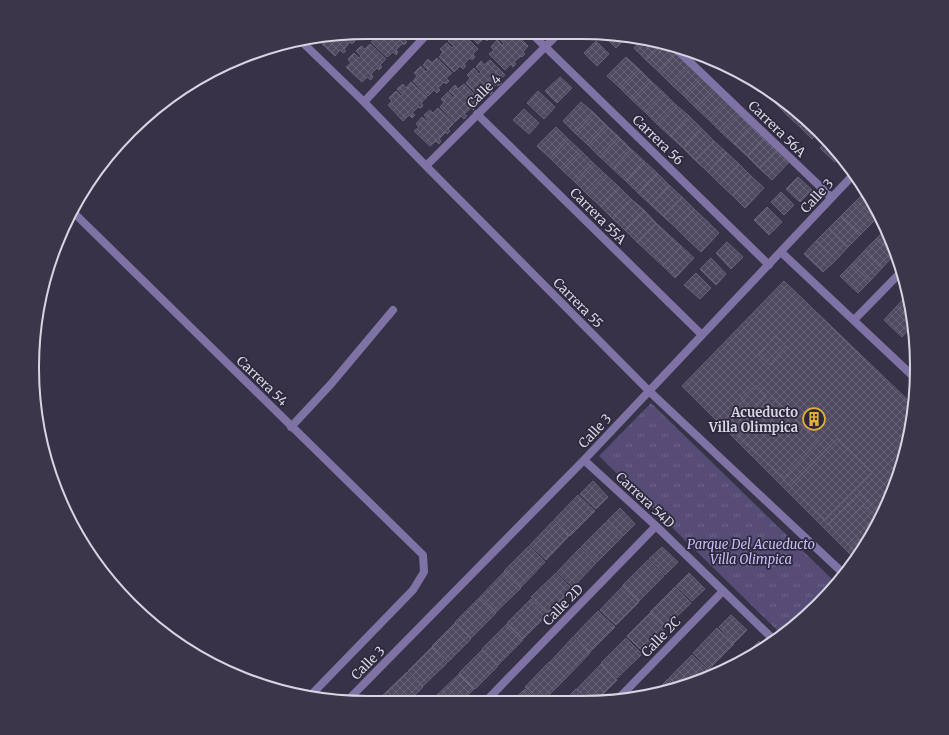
<svg xmlns="http://www.w3.org/2000/svg" width="949" height="735" font-family="Merriweather,serif">
<defs>
<pattern id="park-tufts" width="24" height="20" patternUnits="userSpaceOnUse"><rect width="24" height="20" fill="#574c75"/><path d="M3 7l-1-3M5 7V3M7 7l1-3M15 17l-1-3M17 17v-4M19 17l1-3" fill="none" stroke="#6e6588"/></pattern>
<pattern id="building-cross-hatch" width="8" height="8" patternUnits="userSpaceOnUse"><rect width="8" height="8" fill="#4f4a60"/><path d="M0 0l8 8M0 8l8-8" fill="none" stroke="#686376"/></pattern>
</defs>
<rect width="100%" height="100%" fill="#373247"/>
<path fill="url(#park-tufts)" d="M651 403 836 583 819 605 782 635 599 456Z"/>
<path fill="url(#building-cross-hatch)" stroke="#676278" d="M375 32H383L385 33 386 32H409L411 34 405 40 407 42 404 45 403 43 396 50 398 52 396 55 393 52 387 57 371 42 376 38 373 35Z
M466 32H491L487 36 489 38 487 41 484 38 478 44Z
M512 32H514L528 46 523 52 525 54 522 57 521 56 514 62 516 64 513 67 511 64 505 70 489 54 494 50 491 47 497 40 503 46 504 44 499 38 504 33 508 37Z
M358 33 353 39 355 41 352 44 350 42 344 49 346 51 343 53 340 50 335 56 319 41 323 38Z
M601 33 622 36 625 39 616 48Z
M463 34 478 49 473 54 475 57 472 60 470 58 464 64 466 66 463 69 460 66 454 72 439 57 443 52 440 49 447 43 452 48 454 46 448 41 454 35 458 39Z
M642 39 663 43 646 60 634 48Z
M596 41 609 54 597 66 584 53Z
M663 43H668L677 53 659 72 646 60Z
M370 44 386 59 380 65 382 67 379 70 377 68 371 74 373 77 371 80 367 77 362 82 346 67 351 63 348 59 354 53 359 58 361 56 356 51 361 46 365 49Z
M677 53 690 65 671 84 659 72Z
M626 57 639 69 620 88 607 76Z
M437 58 452 73 446 78 449 81 446 84 444 82 438 88 440 90 437 93 434 90 428 96 413 81 417 76 414 73 421 66 426 72 428 70 423 65 428 59 432 63Z
M490 60 505 75 499 80 502 83 498 86 497 84 491 90 493 92 490 95 487 92 481 98 466 83 470 78 467 75 474 68 479 74 481 72 476 67 481 61 484 65Z
M690 65 703 77 684 96 671 84Z
M639 69 651 81 632 100 620 88Z
M560 77 572 88 557 103 545 91Z
M703 77 715 89 696 108 684 96Z
M750 79 765 88 762 91Z
M651 81 664 93 645 112 632 100Z
M411 82 427 97 421 103 423 105 421 108 418 107 412 113 415 115 412 118 409 115 403 121 388 105 392 101 389 98 396 91 401 96 403 95 397 89 403 84 406 88Z
M464 84 479 99 473 104 476 107 473 110 471 108 464 114 467 116 464 119 461 116 455 122 440 107 444 102 441 99 448 92 453 98 455 96 449 91 455 85 458 89Z
M765 88 780 98 775 103 762 91Z
M715 89 728 101 709 120 696 108Z
M538 91 555 107 544 119 527 103Z
M664 93 676 105 657 124 645 112Z
M780 98 786 101 793 109 787 115 775 103Z
M728 101 740 113 721 132 709 120Z
M581 102 594 113 575 133 563 121Z
M676 105 689 116 670 136 657 124Z
M438 108 454 123 448 129 450 131 447 134 446 132 439 139 441 141 439 144 436 141 430 146 414 131 419 127 416 124 422 117 428 122 429 121 424 115 430 110 433 113Z
M524 109 539 123 529 134 513 120Z
M793 109 805 122 800 127 787 115Z
M594 113 606 125 588 145 575 133Z
M740 113 753 124 734 144 721 132Z
M689 116 701 128 683 148 670 136Z
M805 122 817 134 812 139 800 127Z
M753 124 765 137 747 156 734 144Z
M606 125 619 137 600 157 588 145Z
M556 127 568 139 550 158 537 146Z
M701 128 714 141 695 160 683 148Z
M619 137 631 149 613 169 600 157Z
M765 137 778 149 759 168 747 156Z
M568 139 581 151 562 170 550 158Z
M714 141 726 152 708 172 695 160Z
M825 143 838 158 835 162 820 148Z
M631 149 644 161 626 181 613 169Z
M778 149 791 160 772 180 759 168Z
M581 151 593 163 575 182 562 170Z
M726 152 739 164 720 184 708 172Z
M644 161 657 173 638 193 626 181Z
M593 163 606 175 587 194 575 182Z
M739 164 751 176 733 196 720 184Z
M657 173 669 185 651 205 638 193Z
M606 175 619 187 600 206 587 194Z
M751 176 764 188 745 208 733 196Z
M798 177 812 190 800 202 786 189Z
M669 185 682 197 663 216 651 205Z
M619 187 631 199 612 218 600 206Z
M866 191 879 216 873 222 854 203Z
M781 192 794 205 784 215 771 202Z
M682 197 694 209 676 228 663 216Z
M631 199 644 210 625 230 612 218Z
M854 203 873 222 861 234 841 216Z
M767 207 782 222 769 235 754 220Z
M694 209 707 221 688 240 676 228Z
M644 210 656 223 637 242 625 230Z
M841 216 861 234 848 247 829 228Z
M707 221 719 233 701 252 688 240Z
M656 223 669 235 650 254 637 242Z
M829 228 848 247 836 260 816 241Z
M886 229 892 239 896 254 894 255 876 239Z
M669 235 681 246 663 266 650 254Z
M876 239 894 255 882 268 864 251Z
M816 241 836 260 823 272 804 254Z
M727 242 743 257 731 269 716 253Z
M681 246 694 258 675 278 663 266Z
M864 251 882 268 870 281 852 264Z
M711 258 726 274 716 285 700 269Z
M852 264 870 281 858 293 840 276Z
M696 273 711 288 700 299 684 285Z
M784 281 913 405 911 433 891 496 860 554 856 560 682 386Z
M908 294 911 302 913 323 896 307Z
M896 307 913 323V325L902 337 884 320Z
M775 336 786 346 770 365 759 355Z
M914 337 915 349 909 343Z
M756 385 766 396 751 411 741 399Z
M771 397 819 440 784 478 737 436Z
M837 439 872 473 825 520 790 486Z
M593 481 608 497 596 509 580 494Z
M860 494 878 513 874 517 863 506 836 532 829 524Z
M578 495 595 511 570 536 554 520Z
M620 508 635 524 623 536 607 521Z
M553 521 569 536 546 560 530 545Z
M606 522 622 537 597 562 581 547Z
M858 539 865 546 858 556 850 547Z
M529 546 545 562 521 587 504 571Z
M662 547 678 562 665 575 649 559Z
M580 548 596 563 573 587 557 572Z
M648 560 664 576 639 601 623 585Z
M504 572 521 588 496 612 480 597Z
M556 573 572 589 548 613 531 597Z
M689 573 705 589 692 601 676 586Z
M623 586 639 602 616 625 600 610Z
M675 587 691 603 666 627 650 612Z
M480 597 496 613 471 638 455 622Z
M531 599 548 614 523 639 507 623Z
M598 611 615 627 590 652 574 636Z
M650 613 666 628 643 652 627 636Z
M731 615 747 630 734 643 719 627Z
M455 623 471 639 448 662 432 646Z
M507 624 523 640 498 665 482 649Z
M717 628 734 644 709 669 693 653Z
M573 637 590 653 566 678 550 662Z
M626 638 642 654 617 678 601 663Z
M759 641 765 648 748 656 746 654Z
M432 647 447 663 423 686 408 671Z
M482 650 498 666 475 689 459 673Z
M692 655 708 670 696 682 690 685 679 688 669 678Z
M549 662 566 678 544 700H538L525 687Z
M601 664 617 680 597 700H589L577 689Z
M407 672 423 687 410 700H386L382 696Z
M459 674 474 689 463 700H438L435 697Z
M668 679 677 688 654 693Z
M525 689 536 700H513Z
M576 689 588 700H565Z"/>
<g fill="none" stroke-linecap="round" stroke-linejoin="round">
<path stroke="#7f72a4" stroke-width="8" d="M291 427 331 384 393 310"/>
<path stroke="#7f72a4" stroke-width="8" d="M530 32 769 265
M301 41 364 102 426 166 649 391 844 574
M671 44 831 197
M364 102 429 32
M477 114 702 335
M426 166 559 33
M72 211 423 555 424 572 413 590 309 697
M781 252 916 379
M854 320 901 272
M584 460 656 526 775 641
M348 700 584 460 854 174
M487 700 656 526
M617 700 723 591"/>
</g>
<defs>
<g id="building-ring" transform="scale(1.15)"><circle r="9.5" fill="#2d283c" stroke="#e0b034" stroke-width="1.5"/><path d="M-4-6H4V6H1V3H-1V6H-4ZM-2.5-4.3h1.7v1.8h-1.7ZM.8-4.3h1.7v1.8H.8ZM-2.5-1h1.7V.8h-1.7ZM.8-1h1.7V.8H.8Z" fill="#e0b034"/></g>
</defs>
<g fill-rule="evenodd">
<use href="#building-ring" x="814" y="419"/>
</g>
<g text-anchor="middle" dominant-baseline="central" stroke-width="3.5" stroke-linejoin="round" paint-order="stroke">
<g font-size="13" fill="#d8d5e2" stroke="#2d283c">
<text transform="translate(484 91) rotate(-45)">Calle 4</text>
<text transform="translate(777 129) rotate(44)">Carrera 56A</text>
<text transform="translate(658 140) rotate(44)">Carrera 56</text>
<text transform="translate(817 196) rotate(-47)">Calle 3</text>
<text transform="translate(598 216) rotate(45)">Carrera 55A</text>
<text transform="translate(578 303) rotate(45)">Carrera 55</text>
<text transform="translate(262 381) rotate(44)">Carrera 54</text>
<text transform="translate(595 431) rotate(-47)">Calle 3</text>
<text transform="translate(645 500) rotate(43)">Carrera 54D</text>
<text transform="translate(563 605) rotate(-46)">Calle 2D</text>
<text transform="translate(661 637) rotate(-46)">Calle 2C</text>
<text transform="translate(368 663) rotate(-45)">Calle 3</text>
</g>
<g font-size="13" font-weight="bold" fill="#d8d5e2" stroke="#2d283c" text-anchor="end">
<text x="798" y="412">Acueducto<tspan x="798" dy="15">Villa Olimpica</tspan></text>
</g>
<g font-size="13" font-style="italic" fill="#cbbcf7" stroke="#2d283c">
<text x="751" y="544">Parque Del Acueducto<tspan x="751" dy="15">Villa Olimpica</tspan></text>
</g>
</g>
<path d="M0 0H949V735H0ZM367 39H582A328 328 0 0 1 910 367V368A328 328 0 0 1 582 696H367A328 328 0 0 1 39 368V367A328 328 0 0 1 367 39Z" fill="#3b3649" fill-rule="evenodd"/>
<path fill="none" stroke="#d8d5e2" stroke-width="2" d="M367 39H582A328 328 0 0 1 910 367V368A328 328 0 0 1 582 696H367A328 328 0 0 1 39 368V367A328 328 0 0 1 367 39Z"/>
</svg>
